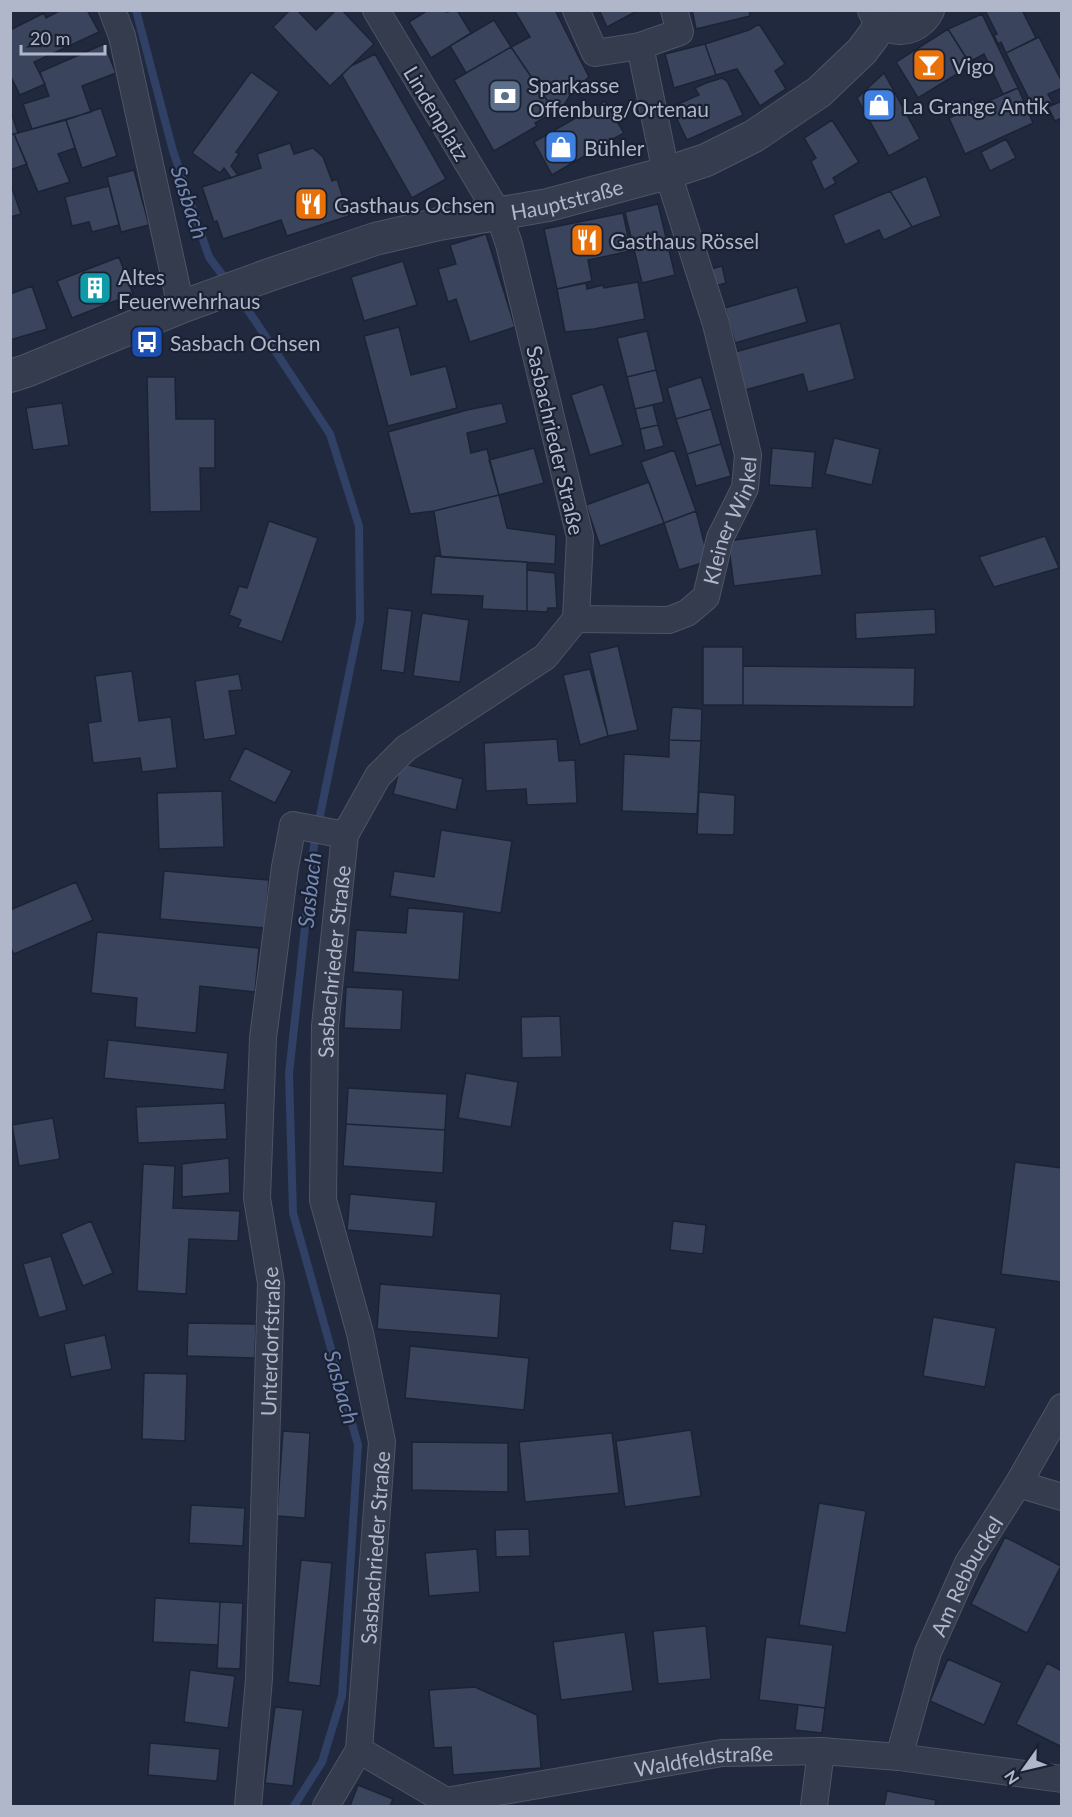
<svg xmlns="http://www.w3.org/2000/svg" width="1072" height="1817" font-family="Lato,sans-serif">
<rect width="100%" height="100%" fill="#20293e"/>
<g fill="none" stroke-linecap="round" stroke-linejoin="round">
<path stroke="#314065" stroke-width="8" d="M136 10 173 151 209 257 229 284
M236 294 256 322 330 434 359 526 360 620 314 845 289 1074 293 1213 358 1445 342 1696 322 1762 294 1806"/>
</g>
<path fill="#3a445c" stroke="#1c2335" stroke-width="1.5" d="M61 10H87L99 32 34 62 45 84 20 95 10 75V30L44 13 46 18Z
M290 10H297L316 30 336 10H342L374 44 330 86 273 27Z
M428 10H446V12L457 10 471 33 431 58 409 22Z
M514 10H555L589 77 572 92 563 107 555 112 511 47 530 37Z
M599 10H639L607 27Z
M692 10H749L750 16 696 29Z
M989 10H1022L1036 38 1006 53 1001 42 998 44 994 35 997 34 986 12Z
M982 14 1018 88 1003 94 984 54 969 62 948 29Z
M494 20 511 47 466 73 450 46Z
M759 24 785 64 775 71 786 89 760 106 737 69 716 75 705 44 749 30Z
M948 29 975 72 969 75 965 69 918 98 896 62Z
M1039 37 1062 82V88L1048 94 1053 103 1035 111 1006 53Z
M104 44 116 73 82 86 91 112 32 129 23 104 49 96 40 72Z
M705 44 716 75 674 88 665 54Z
M511 47 555 112 535 123 537 126 494 151 454 80Z
M375 54 446 179 412 198 342 75 351 66Z
M251 72 279 92 236 152 239 154 231 166 238 175 231 178 224 168 220 173 192 153Z
M884 73 920 139 889 156 857 98Z
M722 78 727 81 743 115 687 140 671 107 699 95 695 88 706 83Z
M1018 88 1033 123 965 154 949 118 960 113 957 106 973 99 977 106Z
M605 101 624 133 613 139 615 143 605 149 603 145 552 175 534 142Z
M1062 101V118L1055 121 1048 107Z
M101 108 117 156 82 168 66 120Z
M11 112 18 133 10 135V112Z
M66 120 75 148 58 154 70 182 38 192 14 134Z
M832 120 859 162 833 178 836 183 824 190 811 161 816 158 804 138Z
M14 134 27 164 10 170V135Z
M1006 139 1016 158 990 171 981 152Z
M290 143 294 154 313 148 323 157 332 181 337 179 349 216 287 236 281 220 223 239 217 221 214 222 202 187 261 168 257 154Z
M134 170 149 225 121 232 107 177Z
M926 176 941 216 912 227 890 191Z
M10 182 21 214 10 217Z
M109 186 119 225 92 232 89 222 72 226 65 197Z
M890 191 912 227 884 240 879 230 845 245 833 215Z
M658 204 675 275 642 283 625 212Z
M623 213 631 251 588 260 592 281 557 289 544 229Z
M486 234 515 327 470 342 456 299 448 302 438 269 456 264 450 245Z
M119 257 133 294 72 318 57 281Z
M403 261 417 305 364 321 351 277Z
M722 266 726 283 715 286 711 269Z
M638 282 645 319 594 329 565 332 557 289 586 283 587 289 603 285 604 288Z
M32 286 47 329 10 340V294Z
M797 287 807 322 735 343 725 308Z
M840 323 855 379 808 392 803 374 745 390 735 352Z
M399 327 411 375 446 366 457 408 388 426 364 336Z
M647 331 656 370 627 377 617 338Z
M656 370 664 402 635 409 627 377Z
M147 377H175L176 419H215V468H200L201 511 150 512Z
M701 377 711 409 676 419 667 388Z
M603 384 623 445 590 455 571 395Z
M62 403 69 445 33 450 26 408Z
M502 403 507 423 467 433 471 453 487 449 499 495 434 511 410 514 388 432 467 410Z
M653 405 658 425 640 429 635 409Z
M711 409 721 444 687 454 676 419Z
M658 425 664 446 645 451 640 429Z
M834 438 880 449 872 485 825 474Z
M721 444 731 476 696 486 687 454Z
M534 448 544 483 499 495 489 460Z
M772 448 815 452 812 488 769 485Z
M674 450 696 511 664 523 641 462Z
M649 482 664 523 600 546 586 505Z
M499 495 507 528 556 535 555 564 441 557 434 511Z
M696 511 709 561 679 570 664 523Z
M269 521 318 538 282 642 238 627 241 620 229 615 239 586 247 588Z
M816 529 822 575 734 586 728 541Z
M1045 536 1059 568 994 587 979 557Z
M435 556 527 562V611L482 609 483 596 431 594Z
M527 570 555 573 557 608H548L547 612 527 611Z
M388 608 412 611 404 673 381 670Z
M935 609 936 634 856 639 855 613Z
M422 613 469 620 460 682 413 676Z
M618 646 638 730 608 736 589 653Z
M703 647H743V705H703Z
M743 666 915 668 914 707 743 705Z
M590 669 608 736 580 745 563 675Z
M132 671 139 721 171 717 177 768 142 772 140 758 93 763 88 723 101 721 95 676Z
M239 674 242 690 229 691 236 735 204 740 195 681Z
M672 707 702 709 701 741 669 740Z
M557 739 559 761 575 760 577 803 527 805 526 789 486 791 484 743Z
M669 740 701 741 697 814 622 811 624 754 669 757Z
M245 748 292 771 275 803 229 780Z
M401 763 463 779 456 810 393 794Z
M222 791 224 847 159 849 157 793Z
M699 792 735 795 734 835 697 834Z
M441 830 512 841 501 913 390 896 394 871 434 877Z
M164 871 269 880 265 928 160 919Z
M76 882 93 920 14 954 10 947V910Z
M408 908 464 912 459 980 353 972 356 930 406 933Z
M97 932 259 948 255 992 200 986 196 1033 135 1027 137 998 91 993Z
M346 987 403 990 401 1030 344 1028Z
M560 1016 562 1057 522 1058 521 1017Z
M108 1040 228 1053 224 1090 104 1078Z
M466 1073 518 1082 511 1127 458 1118Z
M348 1088 447 1094 445 1130 346 1124Z
M225 1103 227 1139 138 1143 136 1107Z
M53 1118 60 1159 19 1166 12 1125Z
M346 1124 445 1130 443 1173 343 1166Z
M229 1158 230 1193 182 1197V1164Z
M1015 1162 1062 1168V1282L1001 1274Z
M143 1164 175 1166 173 1208 240 1211 238 1241 189 1239 186 1294 137 1291Z
M350 1194 436 1202 433 1237 347 1230Z
M91 1221 113 1273 83 1286 61 1234Z
M673 1221 706 1225 703 1254 670 1250Z
M51 1256 67 1310 39 1318 23 1264Z
M380 1284 501 1294 498 1338 377 1329Z
M933 1317 996 1328 985 1387 923 1376Z
M188 1323 256 1324 255 1358 187 1356Z
M105 1335 112 1369 71 1377 64 1344Z
M410 1346 529 1358 524 1410 405 1398Z
M144 1373 187 1374 185 1441 142 1439Z
M691 1430 701 1496 625 1507 616 1441Z
M283 1431 310 1433 305 1518 277 1516Z
M612 1433 619 1493 525 1502 519 1442Z
M412 1442 508 1443V1492L412 1490Z
M819 1503 866 1511 846 1633 799 1625Z
M191 1505 245 1508 243 1546 189 1543Z
M529 1529 530 1556 496 1557 495 1530Z
M1005 1537 1061 1566 1027 1633 971 1604Z
M477 1549 480 1592 429 1596 425 1553Z
M301 1560 332 1563 320 1686 288 1682Z
M155 1598 220 1602 218 1645 153 1642Z
M220 1602 243 1603 240 1669 217 1668Z
M706 1626 711 1679 658 1684 653 1631Z
M625 1632 633 1691 561 1700 553 1642Z
M766 1637 833 1645 825 1708 759 1700Z
M948 1659 1002 1683 984 1725 930 1701Z
M1047 1663 1062 1671V1747L1016 1724Z
M190 1670 235 1676 228 1728 184 1722Z
M475 1687 537 1715 541 1768 453 1775 451 1747 434 1748 429 1690Z
M798 1705 825 1708 822 1733 795 1730Z
M275 1707 303 1710 293 1786 265 1783Z
M150 1743 220 1749 217 1781 148 1775Z
M358 1785 393 1799 390 1806H350Z
M887 1791 936 1800 935 1806H884Z"/>
<g fill="none" stroke-linecap="round" stroke-linejoin="round">
<g stroke="#4d5466" stroke-width="28">
<g id="minor">
<path d="M112 10 122 36 181 307"/>
<path d="M576 10 595 53 640 46 680 32 674 10"/>
<path id="s1" d="M576 619 669 620 687 613 706 597 720 538 745 488 748 455 716 324 663 158 640 46"/>
<path d="M1018 1484 1062 1497"/>
<path id="s2" d="M359 1750 446 1801 722 1753 821 1751 899 1757 1062 1779"/>
<path id="s3" d="M899 1757 928 1652 968 1563 1018 1484 1062 1407"/>
<path id="s4" d="M248 1806 259 1679 271 1283 257 1198 263 1038 285 867 293 825 345 835"/>
<path id="s5" d="M326 1806 359 1750 382 1442 360 1333 323 1200 325 1026 345 835 378 776 406 748 545 657 576 619 580 537 509 244 499 215 376 10"/>
<path d="M814 1806 821 1751"/>
</g>
</g>
<g stroke="#4d5466" stroke-width="34">
<g id="tertiary">
<path d="M874 10C885 35 916 33 928 10"/>
<path id="s6" d="M10 376 26 371 181 307 269 275 375 239 439 224 548 205 667 173 706 160 754 136 819 92 862 51 874 35 881 22"/>
</g>
</g>
<use href="#minor" stroke="#343c4e" stroke-width="26"/>
<use href="#tertiary" stroke="#343c4e" stroke-width="32"/>
</g>
<defs>
<g id="bar-square" transform="scale(1.725)"><rect x="-9" y="-9" width="18" height="18" rx="4" fill="#e8710a" stroke="#1a2133"/><path d="M-6-5H6L.8 .8V4.5H3.5V6h-7V4.5H-.8V.8Z" fill="#fff"/></g>
<g id="bank-square" transform="scale(1.725)"><rect x="-9" y="-9" width="18" height="18" rx="4" fill="#5c6f8a" stroke="#1a2133"/><path d="M-6-4H6V4H-6ZM0-2.3a2.3 2.3 0 1 0 0 4.6a2.3 2.3 0 1 0 0-4.6Z" fill="#fff"/></g>
<g id="shop-square" transform="scale(1.725)"><rect x="-9" y="-9" width="18" height="18" rx="4" fill="#3f7fe0" stroke="#1a2133"/><path d="M-5-2.5h2.3a2.7 3.5 0 0 1 5.4 0H5L5.5 6h-11ZM-1.5-2.5h3a1.5 2.3 0 0 0-3 0Z" fill="#fff"/></g>
<g id="restaurant-square" transform="scale(1.725)"><rect x="-9" y="-9" width="18" height="18" rx="4" fill="#e8710a" stroke="#1a2133"/><path d="M-5-6h1v4h1v-4h1v4h1v-4h1v5L-1.5 .5V6h-2V.5L-5-1ZM5-6V6H3V1.5H1.5Q1.5-4 5-6Z" fill="#fff"/></g>
<g id="building-square" transform="scale(1.725)"><rect x="-9" y="-9" width="18" height="18" rx="4" fill="#0f9aa8" stroke="#1a2133"/><path d="M-4-6H4V6H1V3H-1V6H-4ZM-2.5-4.3h1.7v1.8h-1.7ZM.8-4.3h1.7v1.8H.8ZM-2.5-1h1.7V.8h-1.7ZM.8-1h1.7V.8H.8Z" fill="#fff"/></g>
<g id="bus-square" transform="scale(1.725)"><rect x="-9" y="-9" width="18" height="18" rx="4" fill="#1a4fb4" stroke="#1a2133"/><path d="M-5-6H5V4H4V6H2V4H-2V6H-4V4H-5ZM-3.5-4V0h7V-4ZM-3.5 1.2v1.5H-2V1.2ZM2 1.2v1.5H3.5V1.2Z" fill="#fff"/></g>
</defs>
<g fill-rule="evenodd">
<use href="#bar-square" x="929" y="65"/>
<use href="#bank-square" x="505" y="96"/>
<use href="#shop-square" x="879" y="105"/>
<use href="#shop-square" x="561" y="147"/>
<use href="#restaurant-square" x="311" y="204"/>
<use href="#restaurant-square" x="587" y="240"/>
<use href="#building-square" x="95" y="288"/>
<use href="#bus-square" x="147" y="342"/>
</g>
<g text-anchor="middle" dominant-baseline="central" stroke-width="4.5" stroke-linejoin="round" paint-order="stroke">
<g font-size="21" fill="#b0b7ca" stroke="#1a2133" text-anchor="start">
<text x="952" y="65">Vigo</text>
<text x="528" y="84">Sparkasse<tspan x="528" dy="24">Offenburg/Ortenau</tspan></text>
<text x="902" y="105">La Grange Antik</text>
<text x="584" y="147">Bühler</text>
<text x="334" y="204">Gasthaus Ochsen</text>
<text x="610" y="240">Gasthaus Rössel</text>
<text x="118" y="276">Altes<tspan x="118" dy="24">Feuerwehrhaus</tspan></text>
<text x="170" y="342">Sasbach Ochsen</text>
</g>
<g font-size="21" fill="#b0b7ca" stroke="#1a2133">
<text transform="translate(437 113) rotate(59)">Lindenplatz</text>
<text stroke="none"><textPath href="#s6" startOffset="586">Hauptstraße</textPath></text>
<text transform="translate(556 440) rotate(77)">Sasbachrieder Straße</text>
<text stroke="none"><textPath href="#s1" startOffset="218">Kleiner Winkel</textPath></text>
<text stroke="none"><textPath href="#s5" startOffset="862">Sasbachrieder Straße</textPath></text>
<text stroke="none"><textPath href="#s4" startOffset="465">Unterdorfstraße</textPath></text>
<text stroke="none"><textPath href="#s5" startOffset="268">Sasbachrieder Straße</textPath></text>
<text stroke="none"><textPath href="#s3" startOffset="194">Am Rebbuckel</textPath></text>
<text stroke="none"><textPath href="#s2" startOffset="362">Waldfeldstraße</textPath></text>
</g>
<g font-size="22" font-style="italic" fill="#7488b4" stroke="#1a2133">
<text transform="translate(190 202) rotate(72)">Sasbach</text>
<text transform="translate(309 890) rotate(-84)">Sasbach</text>
<text transform="translate(342 1387) rotate(74)">Sasbach</text>
</g>
</g>
<rect width="1072" height="1817" fill="none" stroke="#b0b7ca" stroke-width="24"/>
<g transform="translate(1024 1769) rotate(236)" stroke="#1a2133" stroke-width="4.5" paint-order="stroke">
<path d="M0-4.5L10 22L0 15L-10 22Z" fill="#b0b7ca"/>
<text y="-9" font-size="16" font-weight="bold" text-anchor="middle" fill="#b0b7ca">N</text>
</g>
<path d="M21 45v9h84v-9" fill="none" stroke="#b0b7ca" stroke-width="3"/>
<text x="30" y="45" font-size="18" fill="#b0b7ca" stroke="#1a2133" stroke-width="4.5" paint-order="stroke">20 m</text>
</svg>
